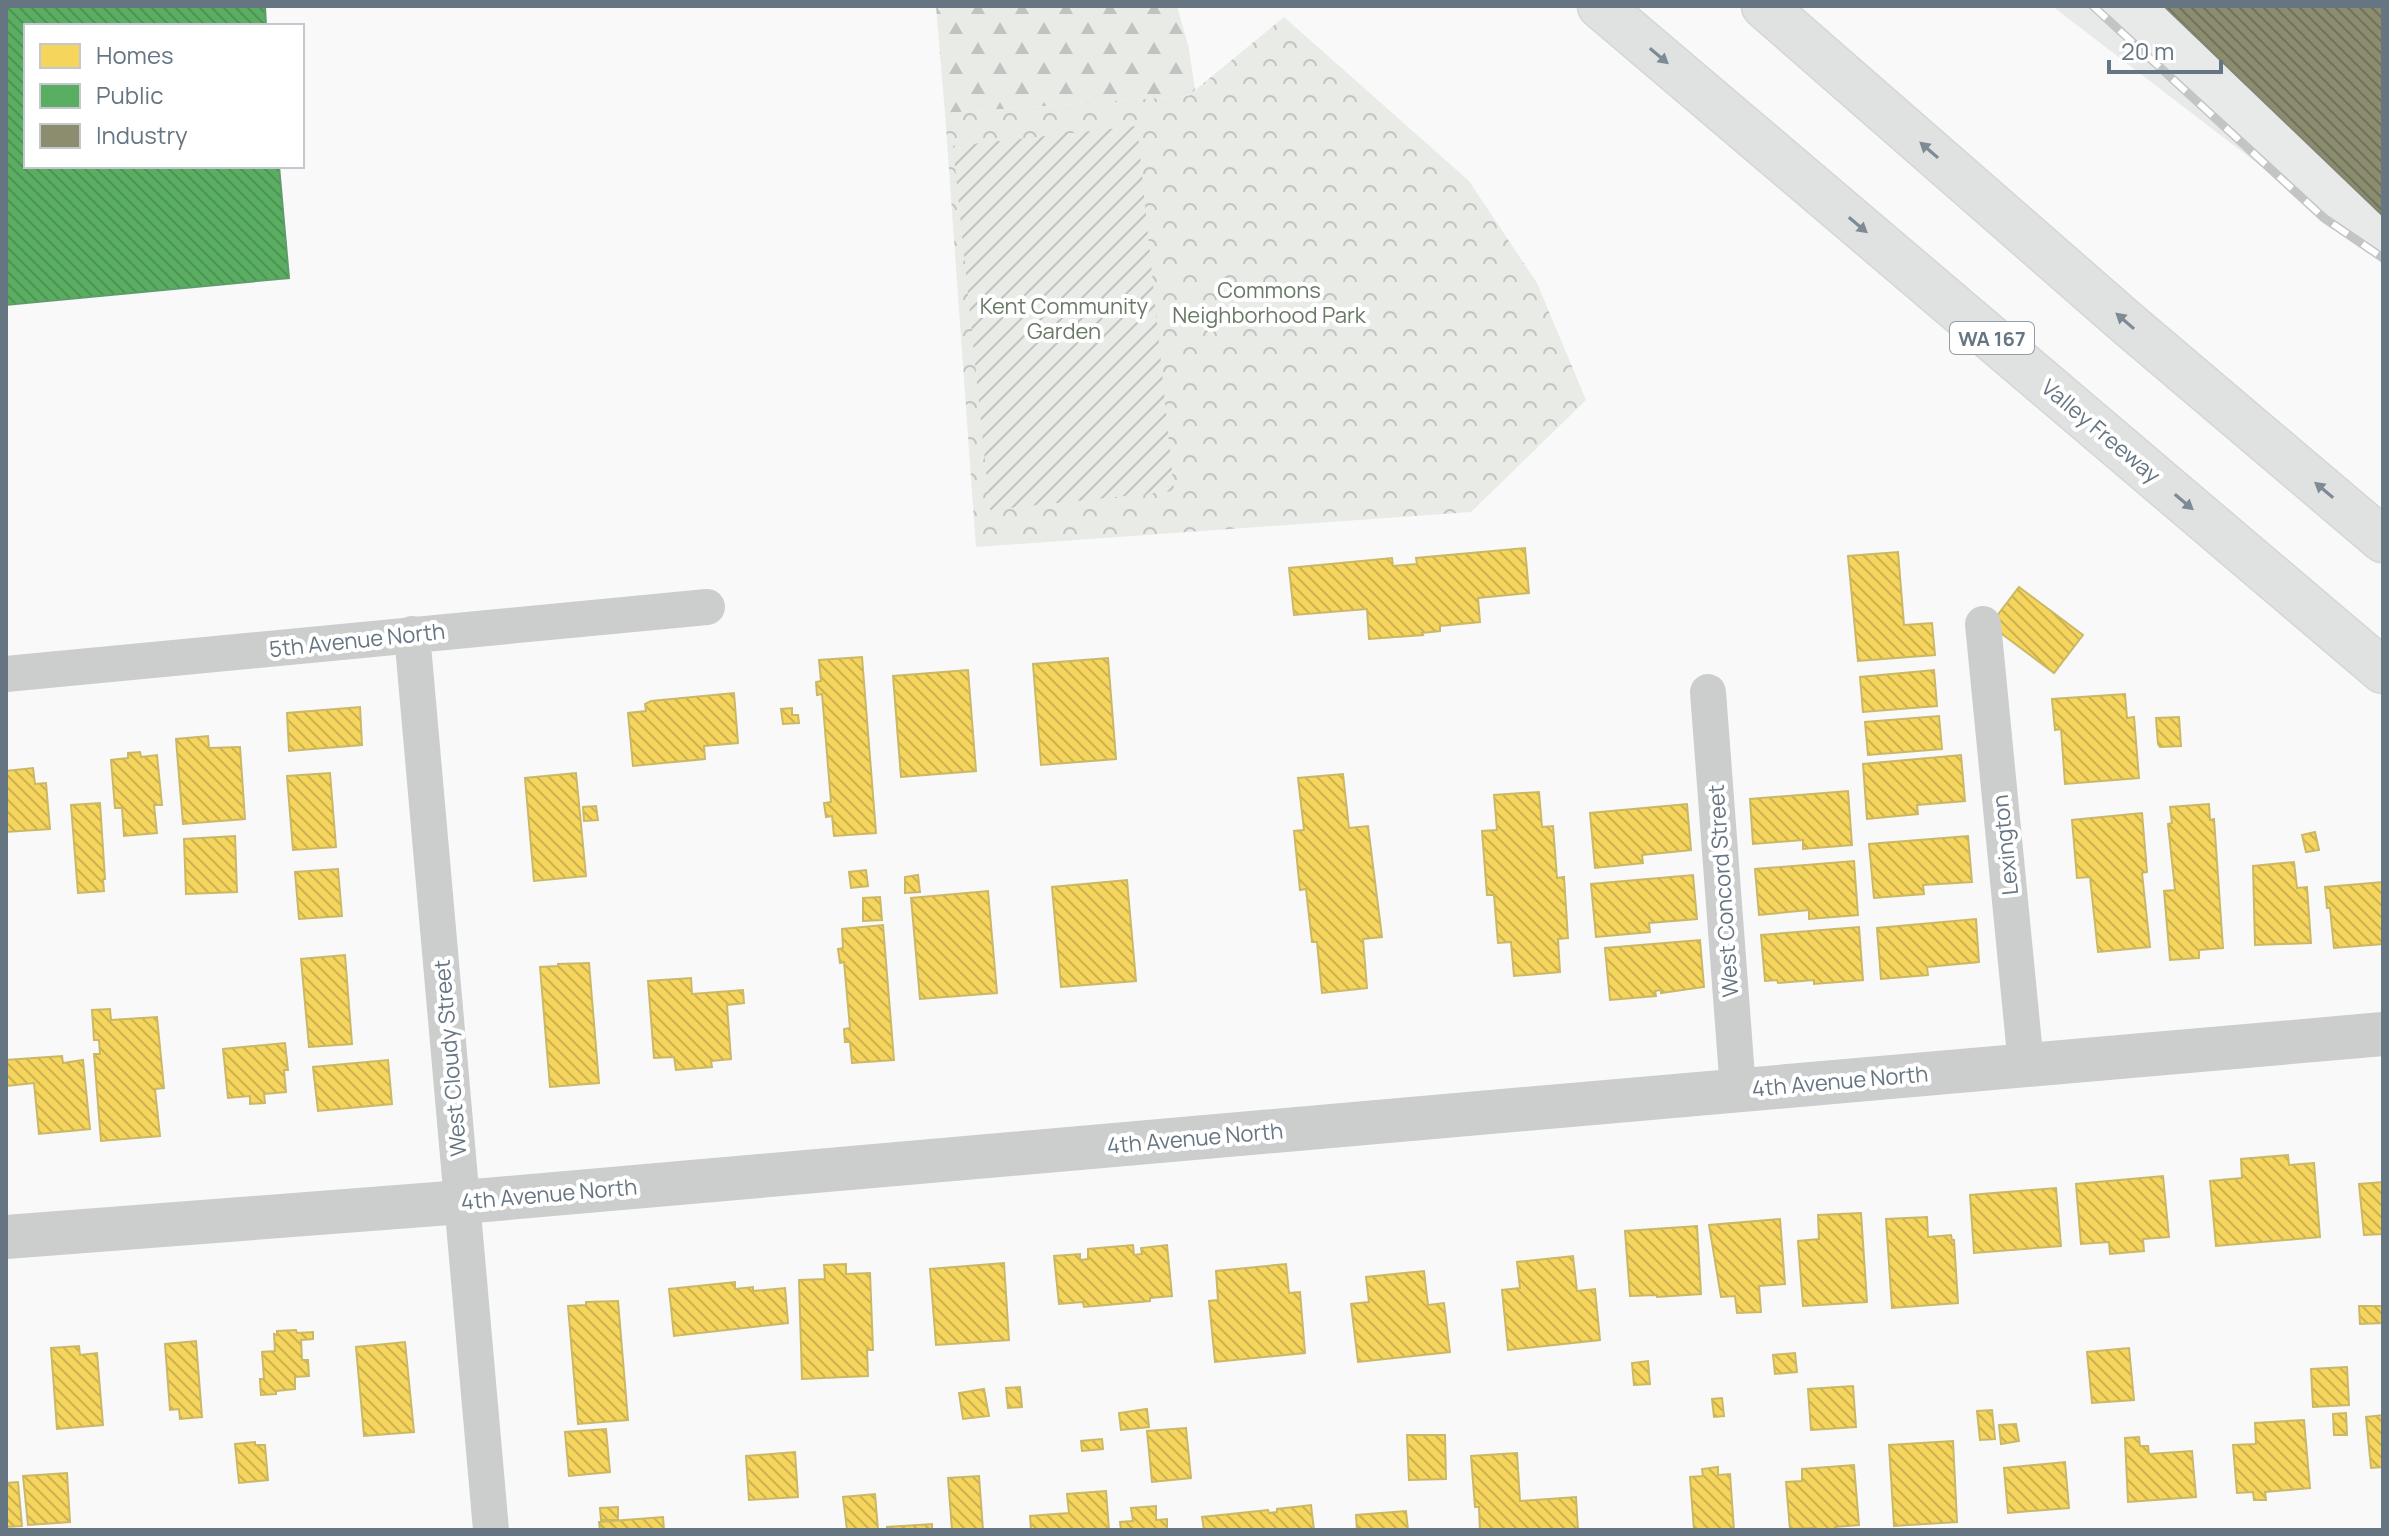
<svg xmlns="http://www.w3.org/2000/svg" width="2389" height="1536" font-family="Manrope,sans-serif">
<defs>
<pattern id="forest-firs" width="22" height="20" patternUnits="userSpaceOnUse" patternTransform="scale(2)"><rect width="22" height="20" fill="#e8ebe6"/><path d="M5 1l3.5 6h-7zM16 11l3.5 6h-7z" fill="#c0c3c0"/></pattern>
<pattern id="park-crowns" width="20" height="18" patternUnits="userSpaceOnUse" patternTransform="scale(2)"><rect width="20" height="18" fill="#e8ebe6"/><path d="M2 6a3 3 0 1 1 6 0M12 15a3 3 0 1 1 6 0" fill="none" stroke="#c0c3c0"/></pattern>
<pattern id="garden-furrows" width="10" height="10" patternUnits="userSpaceOnUse" patternTransform="scale(2)"><rect width="10" height="10" fill="#e8ebe6"/><path d="M-1 1l2-2M0 10L10 0M9 11l2-2" fill="none" stroke="#c0c3c0"/></pattern>
<pattern id="homes-back-hatch" width="6" height="6" patternUnits="userSpaceOnUse" patternTransform="scale(2)"><rect width="6" height="6" fill="#f6d55c"/><path d="M-1 5l2 2M0 0l6 6M5-1l2 2" fill="none" stroke="#cbb151"/></pattern>
<pattern id="public-back-hatch" width="6" height="6" patternUnits="userSpaceOnUse" patternTransform="scale(2)"><rect width="6" height="6" fill="#5aae61"/><path d="M-1 5l2 2M0 0l6 6M5-1l2 2" fill="none" stroke="#4e9255"/></pattern>
<pattern id="industry-back-hatch" width="6" height="6" patternUnits="userSpaceOnUse" patternTransform="scale(2)"><rect width="6" height="6" fill="#8c8c6e"/><path d="M-1 5l2 2M0 0l6 6M5-1l2 2" fill="none" stroke="#71725c"/></pattern>
</defs>
<rect width="100%" height="100%" fill="#f9f9f9"/>
<path fill="#e8e9e9" d="M2052 6H2383V260Z"/>
<path fill="url(#forest-firs)" d="M936 6H1177L1189 49 1195 90 1188 96 945 113Z"/>
<path fill="url(#park-crowns)" d="M1284 17 1469 181 1537 283 1586 400 1471 512 976 547 945 113 1188 96Z"/>
<path fill="url(#garden-furrows)" d="M1137 126 1174 491 990 510 953 146Z"/>
<path fill="url(#homes-back-hatch)" stroke="#cbb867" stroke-width="2" d="M1525 548 1529 593 1478 598 1480 622 1440 626V631L1422 633 1423 635 1369 639 1367 609 1294 615 1289 568 1392 558 1393 566 1417 564 1416 558Z
M1898 552 1904 625 1932 623 1935 655 1858 661 1848 556Z
M2019 587 2083 635 2054 673 1990 625Z
M862 657 876 833 834 836 832 816 826 817 824 803 831 802 822 694 817 695 816 682 821 681 819 660Z
M1108 658 1116 759 1041 765 1033 664Z
M968 670 976 771 901 777 893 676Z
M1934 670 1937 706 1863 712 1860 677Z
M734 693 738 743 704 746 705 759 633 766 628 713 646 711 645 704 651 701Z
M2125 694 2127 718 2134 717 2139 778 2065 784 2061 729 2055 730 2052 699Z
M360 707 362 745 289 751 287 713Z
M792 708V715H798L799 723 783 724 781 709Z
M1939 716 1942 749 1868 755 1865 722Z
M2179 717 2181 746 2160 747 2158 744 2156 718Z
M208 736 209 748 240 747 245 819 183 824 176 739Z
M140 752 141 757 157 755 162 805H154L157 833 124 836 122 808H115L111 760 128 758V753Z
M1961 755 1965 801 1917 805 1918 814 1867 819 1863 764Z
M33 768 35 784 46 783 50 829 6 832V771Z
M330 773 336 847 293 850 287 776Z
M576 773 586 876 534 881 525 778Z
M1343 774 1349 828 1368 826 1382 937 1363 939 1367 988 1322 993 1317 942H1312L1306 889 1300 890 1294 831 1304 830 1298 778Z
M1848 791 1852 845 1803 849V840L1753 844 1750 799Z
M1539 792 1542 827 1553 826 1557 878 1564 877 1568 938 1558 939 1560 972 1514 976 1511 942 1498 943 1494 895H1487L1482 831 1497 830 1494 795Z
M100 803 105 879H103L104 891 78 893 71 805Z
M1687 804 1691 850 1642 855 1643 863 1595 868 1590 813Z
M2209 804 2210 820 2214 819 2223 948 2199 950V958L2170 960 2164 891 2175 890 2168 824 2172 823 2170 807Z
M596 806 598 820 584 821 583 807Z
M2142 813 2147 872 2142 873 2150 947 2098 952 2090 877 2077 878 2072 820Z
M2315 832 2319 850 2306 852 2302 835Z
M235 836 237 892 186 894 184 839Z
M1968 836 1972 882 1923 885 1924 894 1874 898 1869 844Z
M1854 861 1858 915 1809 919V910L1759 915 1755 869Z
M2294 862 2297 888 2307 887 2311 943 2255 945 2253 866Z
M338 869 342 916 299 919 295 872Z
M866 870 868 886 851 888 849 872Z
M918 875 920 892 905 893V877Z
M1693 875 1697 919 1649 923 1650 932 1596 937 1591 884Z
M1127 880 1136 981 1061 987 1052 887Z
M2383 882V944L2334 948 2330 908H2327L2325 887Z
M988 891 997 993 920 999 911 898Z
M880 897 882 920 863 921V898Z
M1976 919 1979 962 1927 967 1928 975 1881 979 1877 928Z
M883 925 894 1060 852 1063 850 1042H845L844 1029 850 1028 844 962 840 963 838 949 843 948 842 929Z
M1859 927 1863 980 1814 984V980L1778 983 1777 980 1765 981 1761 935Z
M1700 940 1704 987 1661 993V990L1655 991 1656 996 1610 1000 1605 948Z
M345 955 352 1044 309 1047 301 959Z
M589 963 599 1083 550 1087 540 967 558 966V964Z
M691 978 692 994 743 990 744 1003 727 1005 731 1059 711 1061 712 1067 676 1070 674 1057 654 1058 648 981Z
M110 1009 111 1020 157 1017 164 1088 155 1089 160 1136 101 1141 94 1054H100L99 1040H94L92 1010Z
M285 1043 288 1070H284L286 1092 264 1094 265 1103 250 1104V1096L228 1098 223 1049Z
M62 1056 63 1063 83 1060 90 1129 39 1134 34 1083 7 1086 6 1060Z
M388 1060 392 1104 318 1111 313 1067Z
M2288 1155 2289 1165 2314 1163 2320 1237 2216 1246 2210 1181 2242 1178 2241 1159Z
M2163 1176 2169 1237 2143 1239 2144 1251 2110 1254 2109 1242 2081 1244 2076 1184Z
M2383 1182V1234L2364 1235 2359 1184Z
M2056 1188 2061 1246 1974 1253 1970 1195Z
M1861 1213 1867 1302 1803 1306 1798 1241 1819 1239 1818 1215Z
M1927 1217 1928 1237 1951 1235 1952 1240H1954L1958 1303 1892 1308 1886 1219Z
M1780 1219 1785 1284 1759 1286 1761 1312 1737 1313 1735 1296 1721 1297 1709 1225Z
M1697 1226 1701 1294 1657 1297V1295L1630 1296 1625 1231Z
M1133 1245 1134 1255 1142 1254 1141 1248 1167 1245 1172 1296 1150 1298V1301L1084 1307 1083 1302 1059 1304 1054 1256 1080 1254V1260L1088 1259V1249Z
M1573 1256 1577 1291 1595 1289 1600 1340 1508 1350 1502 1290 1520 1288 1517 1262Z
M1004 1263 1009 1340 936 1345 930 1269Z
M846 1264V1274L870 1273 873 1350H867L868 1376 802 1379 799 1280 825 1279 824 1265Z
M1286 1264 1289 1293 1300 1292 1305 1353 1215 1362 1209 1301 1218 1300 1216 1271Z
M1424 1271 1428 1305 1444 1303 1450 1352 1358 1362 1351 1304 1369 1302 1366 1277Z
M735 1282V1289L753 1287V1291L785 1288 788 1323 674 1336 669 1289Z
M618 1301 628 1420 578 1424 568 1306 586 1305V1302Z
M2359 1306H2383V1323L2360 1324Z
M296 1330 297 1333 313 1332V1339L301 1340 302 1360H308L309 1376 295 1377V1389L276 1391V1394L261 1395 260 1379H264L262 1352 275 1351 274 1334 277 1335V1331Z
M196 1341 202 1417 180 1419 179 1409 170 1410 165 1344Z
M405 1342 414 1432 364 1436 356 1347Z
M79 1346 80 1355 97 1353 103 1425 57 1429 51 1348Z
M2129 1348 2134 1400 2092 1403 2087 1352Z
M1795 1353 1797 1372 1775 1374 1773 1355Z
M1648 1361 1650 1384 1634 1385 1632 1363Z
M2347 1367 2349 1405 2313 1407 2311 1369Z
M1853 1386 1856 1427 1811 1430 1808 1389Z
M1020 1387 1022 1407 1008 1408 1006 1388Z
M984 1389 989 1416 963 1419 959 1393Z
M1722 1398 1724 1416 1714 1417 1712 1399Z
M1147 1409 1149 1427 1121 1430 1119 1413Z
M1992 1410 1995 1439 1980 1440 1977 1411Z
M2346 1413 2347 1435H2334L2333 1414Z
M2383 1415V1467L2371 1468 2366 1417Z
M2304 1420 2310 1488 2265 1492 2266 1500H2254L2253 1492 2237 1493 2233 1445 2256 1444 2255 1423Z
M2016 1424 2019 1441 2001 1444 1999 1425Z
M1186 1428 1191 1478 1152 1482 1147 1431Z
M606 1429 610 1472 569 1476 565 1432Z
M1407 1435H1445L1446 1479 1409 1480Z
M2139 1437 2140 1446H2148L2149 1454 2192 1451 2196 1497 2128 1502 2125 1438Z
M1102 1439 1103 1449 1082 1451 1081 1441Z
M1953 1441 1957 1522 1894 1526 1889 1445Z
M255 1442V1445H265L268 1480 239 1483 235 1444Z
M795 1452 798 1497 749 1500 746 1456Z
M1517 1453 1520 1501 1576 1497 1578 1530H1480L1479 1507H1475L1471 1456Z
M2065 1462 2069 1508 2008 1513 2004 1468Z
M1854 1465 1859 1525 1835 1527V1530H1814L1813 1528 1790 1529 1786 1482 1802 1481V1469Z
M1718 1467V1475L1730 1474 1734 1530H1694L1690 1477 1703 1476 1702 1469Z
M67 1473 70 1522 28 1525 23 1476Z
M979 1476 983 1530H952L948 1478Z
M18 1482 22 1526 6 1527V1483Z
M1106 1491 1109 1530H1031L1030 1516 1069 1513 1067 1494Z
M875 1494 878 1530H847L843 1497Z
M1311 1505 1314 1530H1204L1202 1517 1268 1510 1269 1513 1277 1512V1509Z
M1156 1506V1520L1167 1519V1530H1121L1120 1522 1133 1521 1131 1508Z
M618 1507V1520H601L600 1508Z
M1406 1511 1408 1530H1357L1356 1515Z
M663 1517 664 1530H600L599 1522Z
M932 1524V1530H887V1527Z"/>
<path fill="url(#public-back-hatch)" stroke="#5e9d6b" stroke-width="2" d="M6 6H265L266 26H26V166H279L289 278 6 305Z"/>
<path fill="url(#industry-back-hatch)" stroke="#818574" stroke-width="2" d="M2164 6H2383V216Z"/>
<g fill="none" stroke-linecap="round" stroke-linejoin="round">
<g stroke="#d5d6d6" stroke-width="47">
<path id="motorway" d="M1600 6 2383 671
M1764 6 2127 323 2383 540"/>
</g>
<path stroke="#cccece" stroke-width="36" d="M1983 624 2026 1065
M412 634 491 1530
M6 674 707 607
M1708 692 1738 1090"/>
<path stroke="#cccece" stroke-width="44" d="M6 1237 462 1202 2383 1034"/>
<use href="#motorway" stroke="#e0e1e1" stroke-width="44"/>
<g stroke="#c3c4c6" stroke-width="9">
<path id="rail" d="M2093 6 2324 218 2383 258"/>
</g>
<use href="#rail" stroke="#fff" stroke-width="6" stroke-dasharray="18" stroke-linecap="butt"/>
</g>
<defs><path id="oneway-solid" d="M-6-.8H1V-3.2L6.5 0L1 3.2V.8H-6Z" transform="scale(2)"/></defs>
<g fill="#7e8b95">
<use href="#oneway-solid" transform="translate(1659 56) rotate(40)"/>
<use href="#oneway-solid" transform="translate(1929 150) rotate(-139)"/>
<use href="#oneway-solid" transform="translate(1858 225) rotate(40)"/>
<use href="#oneway-solid" transform="translate(2125 321) rotate(-139)"/>
<use href="#oneway-solid" transform="translate(2324 490) rotate(-140)"/>
<use href="#oneway-solid" transform="translate(2184 502) rotate(40)"/>
</g>
<g text-anchor="middle" dominant-baseline="central" stroke-width="8" stroke-linejoin="round" paint-order="stroke">
<rect fill="#fff" stroke="#949ea8" stroke-width="2" x="1950" y="322" width="84" height="32" rx="6"/>
<g font-size="20" font-weight="bold" fill="#667582">
<text x="1992" y="338">WA 167</text>
</g>
<g font-size="22" fill="#687a65" stroke="#fff">
<text x="1269" y="290">Commons<tspan x="1269" dy="25">Neighborhood Park</tspan></text>
<text x="1064" y="306">Kent Community<tspan x="1064" dy="25">Garden</tspan></text>
</g>
<g font-size="22" fill="#667582" stroke="#fff">
<text transform="translate(2101 431) rotate(40)">Valley Freeway</text>
<text transform="translate(357 640) rotate(-6)">5th Avenue North</text>
<text transform="translate(2005 845) rotate(-96)">Lexington</text>
<text transform="translate(1723 891) rotate(-94)">West Concord Street</text>
<text transform="translate(450 1058) rotate(-95)">West Cloudy Street</text>
<text transform="translate(1840 1081) rotate(-5)">4th Avenue North</text>
<text transform="translate(1195 1138) rotate(-5)">4th Avenue North</text>
<text transform="translate(549 1194) rotate(-5)">4th Avenue North</text>
</g>
</g>
<rect width="2389" height="1536" fill="none" stroke="#667582" stroke-width="16"/>
<rect x="24" y="24" width="280" height="144" fill="#ffffff" stroke="#c2c8cd" stroke-width="2"/>
<rect x="40" y="44" width="40" height="24" fill="#f6d55c" stroke="#c2c8cd" stroke-width="2"/>
<text x="96" y="64" font-size="24" fill="#667582">Homes</text>
<rect x="40" y="84" width="40" height="24" fill="#5aae61" stroke="#c2c8cd" stroke-width="2"/>
<text x="96" y="104" font-size="24" fill="#667582">Public</text>
<rect x="40" y="124" width="40" height="24" fill="#8c8c6e" stroke="#c2c8cd" stroke-width="2"/>
<text x="96" y="144" font-size="24" fill="#667582">Industry</text>
<path d="M2109 60v12h112v-12" fill="none" stroke="#667582" stroke-width="4"/>
<text x="2121" y="60" font-size="24" fill="#667582" stroke="#ffffff" stroke-width="6" paint-order="stroke">20 m</text>
</svg>
